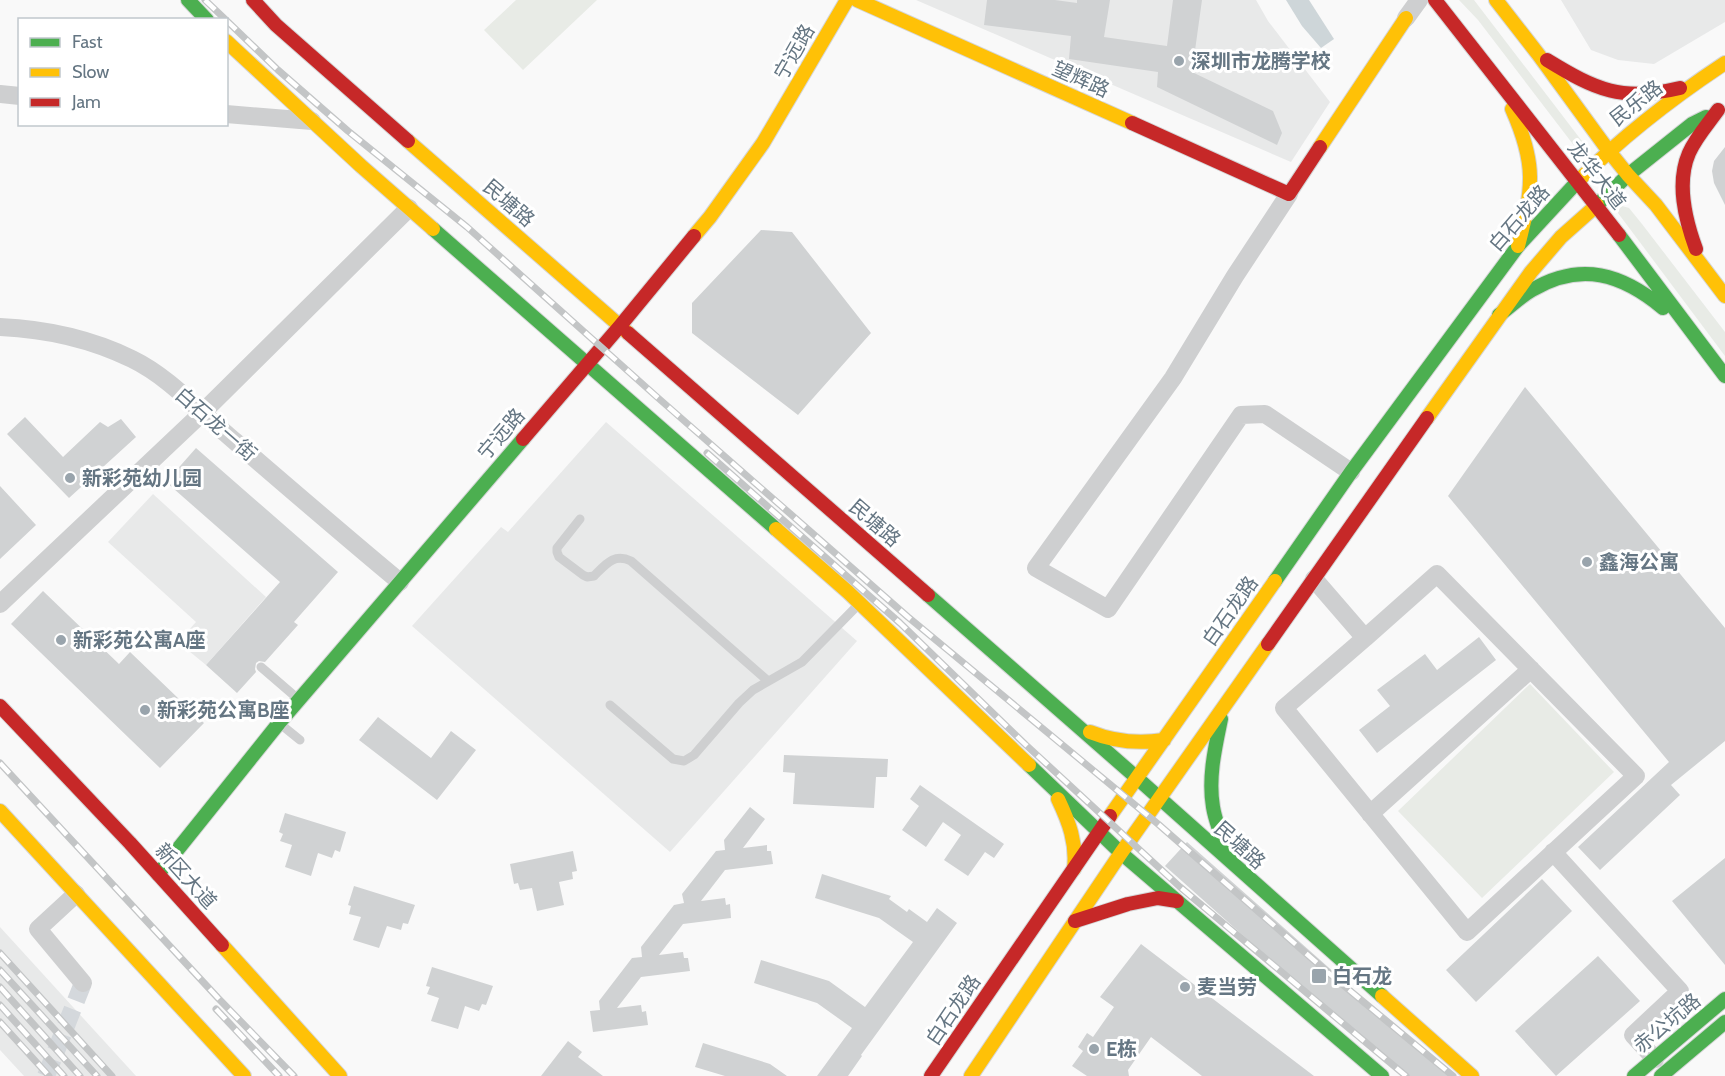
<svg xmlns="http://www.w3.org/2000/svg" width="1725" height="1076" font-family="Cabin,'Noto Sans SC',sans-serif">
<rect width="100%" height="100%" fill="#f9f9f9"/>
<path fill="#e8e9e9" d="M916 0H1256L1268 21 1330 102 1291 162Z
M1561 0H1725V22L1654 64 1618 60 1591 50Z
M606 422 857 641 670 852 412 626 501 527 508 532Z
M153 494 266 597 206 665 178 642 196 622 108 542Z
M0 927 136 1076H24L0 1050Z"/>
<path fill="#e8ebe6" d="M516 0H597L523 70 484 30Z
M1459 0H1474L1588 149 1582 156 1478 20Z
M1622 206 1629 208 1642 224 1725 332V356L1618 213 1620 207Z
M1530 684 1614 772 1482 898 1398 811Z"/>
<path fill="#ced6d9" d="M1286 0H1309L1334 39 1321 48 1302 26Z"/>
<path fill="#d0d2d3" d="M987 0H1055L1077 3V0H1110L1104 37 1167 46 1173 0H1202L1192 72 1273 111 1282 133 1277 145 1157 87 1158 72 1069 59 1071 36 984 25Z
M1725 147V205L1714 183 1712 171 1714 161Z
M761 230 792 232 871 333 798 415 692 333V303Z
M1525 387 1725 628V741L1671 785 1680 795 1600 870 1578 847 1669 762 1448 496Z
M25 417 63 457 100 422 108 427 121 419 136 437 69 498 7 434Z
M196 448 338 572 294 622 298 625 265 662 259 661 256 663 255 669 256 672 237 693 206 665 280 582 166 482Z
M0 486 36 525 0 559Z
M43 591 119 664 130 652 204 723 160 768 11 624Z
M1479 637 1496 660 1377 753 1359 730 1390 706 1377 690 1425 654 1437 670Z
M378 717 431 758 451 731 476 750 437 800 359 740Z
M784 755 888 759 887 777H876L874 808 793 804 795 773 783 772Z
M920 785 1004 844 994 858 985 852 968 876 944 860 961 835 943 822 926 847 902 830 919 806 910 799Z
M750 807 765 819 743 848 767 845V851H771L773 864 725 870 701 901 725 898 726 905 730 904 731 918 683 924 659 955 683 952 684 958H688L690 971 641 977 617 1008 641 1005 642 1012 646 1011 648 1025 593 1032 590 1011 600 1010 599 1001 632 958 642 957 641 947 674 905 684 903 682 894 716 851 725 850 724 840Z
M285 813 346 832 340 852 335 850 332 858 318 853 311 876 285 867 292 845 280 841 283 834 279 832Z
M1187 842 1451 1076H1401L1391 1065 1321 1005 1165 866Z
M573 851 577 871 572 872 573 879 559 882 564 905 537 911 532 888 520 890 518 883 514 884 510 864Z
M1725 858V965L1672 901Z
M822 874 891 896 889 899 907 912 909 909 927 922 937 908 957 923 861 1055 862 1056 848 1076H817L852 1028 817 1003 754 983 761 960 829 981 865 1007 913 942 879 918 815 898Z
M1542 879 1572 911 1476 1002 1446 970Z
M354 886 415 905 408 924 403 923 401 930 387 926 379 948 353 940 361 917 349 914 351 906 348 905Z
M1141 944 1314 1076H1202L1151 1037 1128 1070 1129 1076H1087L1072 1066 1083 1051 1078 1047 1087 1033 1093 1037 1114 1007 1100 997Z
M1598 956 1640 1001 1556 1076 1515 1031Z
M432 967 493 986 486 1005 482 1004 479 1011 465 1006 458 1029 431 1021 439 998 427 994 430 987 426 986Z
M568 1041 582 1052 578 1057 603 1076H541Z
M703 1043 770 1064 787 1076H725L695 1067Z"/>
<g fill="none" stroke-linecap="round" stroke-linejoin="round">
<path stroke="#d4d8dc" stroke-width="18" stroke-dasharray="18 9" stroke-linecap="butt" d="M46 1076 83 983"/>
<g stroke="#d5d6d7" stroke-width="16">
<path id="fast" d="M188 0 207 20
M1597 205 1628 175 1692 124 1706 117
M433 229 776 529
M1619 235 1725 376
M1499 315C1510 307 1520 297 1532 290 1581 261 1622 274 1663 308
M1275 581 1351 472 1518 246 1578 181
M928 595 1137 778 1382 996
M1221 719C1215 748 1208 778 1213 807 1216 825 1224 843 1231 860
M1029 765 1121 853 1382 1076
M158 874 279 723 523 439
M1634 1076 1725 999
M1661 1076 1725 1022"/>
</g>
<g stroke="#d5d6d7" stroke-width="16">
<path id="slow" d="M857 0 1132 123
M1496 0 1538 54 1608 150 1628 175 1656 205 1725 296
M226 41 361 166 433 229
M1512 109C1537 165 1533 188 1518 246
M408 141 628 333
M1320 147 1406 18
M1578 181C1623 136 1672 98 1725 63
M694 236 710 217 763 143 847 0
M1427 418 1531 272 1561 237 1597 205
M776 529 848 592 1029 765
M1090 732C1115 742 1138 744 1164 740
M1058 799C1069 822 1077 843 1074 869
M0 811 244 1076
M1110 816 1275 581
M222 945 340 1076
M1382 996 1472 1076
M971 1076 1121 853 1268 644"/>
</g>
<g stroke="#d5d6d7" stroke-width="16">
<path id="jam" d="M253 0 276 25 408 141
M1435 0 1619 235
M1547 60C1596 90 1622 102 1680 88
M1132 123 1289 194 1320 147
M1696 249C1685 219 1676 183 1689 153 1696 137 1708 124 1718 110
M628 333 928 595
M523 439 620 326 694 236
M1268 644 1427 418
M0 706 130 843 222 945
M1075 921 1128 904 1158 898 1177 901
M931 1076 1110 816"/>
</g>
<path stroke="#cecfd0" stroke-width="9" d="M580 519 557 548V552L559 557 583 575 587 577 594 576C606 564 614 553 631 561L768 681
M261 667 297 698
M610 705 673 759 684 761 694 755 739 703 753 690 802 662 858 605
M279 723 300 740"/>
<path stroke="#cecfd0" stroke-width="18" d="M1406 18 1419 0
M0 94 20 96
M226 114 312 121
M1289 194 1235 276 1173 378 1036 568 1108 609 1241 415 1265 414 1351 472
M0 327C45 329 91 339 132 359 167 376 194 406 224 432 282 482 341 533 400 582
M1314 579 1365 638 1437 574 1636 776 1467 932 1284 708 1365 638
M0 604 202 413 409 208
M1370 814 1531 669
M1553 852 1680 991 1633 1035 1655 1059
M76 894 38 929 83 983"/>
<use href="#fast" stroke="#4caf50" stroke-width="14"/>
<use href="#slow" stroke="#ffc107" stroke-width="14"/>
<use href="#jam" stroke="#c62828" stroke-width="14"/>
<g stroke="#c3c5c6" stroke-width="7">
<path id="rail" d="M205 0 226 20
M226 20 278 70 348 131 467 227 657 397 908 617 1158 824 1325 970 1453 1076
M707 453 900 623 1026 745 1180 887 1406 1076
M0 763 218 998 294 1076
M0 953 112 1076
M0 970 97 1076
M0 987 80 1076
M0 1005 64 1076
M216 1009 279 1076
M0 1022 49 1076"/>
</g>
<use href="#rail" stroke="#fff" stroke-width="4.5" stroke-dasharray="14" stroke-linecap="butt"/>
</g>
<g fill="#99a4ac" stroke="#fff" stroke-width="2">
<circle cx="1179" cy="61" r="6"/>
<circle cx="70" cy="478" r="6"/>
<circle cx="1587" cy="562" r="6"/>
<circle cx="61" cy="640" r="6"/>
<circle cx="145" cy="710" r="6"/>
<rect x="1311" y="968" width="16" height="16" rx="3"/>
<circle cx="1185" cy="987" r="6"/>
<circle cx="1094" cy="1049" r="6"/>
</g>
<g text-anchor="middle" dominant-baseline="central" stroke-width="6" stroke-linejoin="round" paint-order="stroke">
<g font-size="20" fill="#657683" stroke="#fff">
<text transform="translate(794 52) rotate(-60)">宁远路</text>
<text transform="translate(1081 79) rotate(24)">望辉路</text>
<text transform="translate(1636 103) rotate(-38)">民乐路</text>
<text transform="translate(1597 175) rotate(52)">龙华大道</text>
<text transform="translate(509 203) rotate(41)">民塘路</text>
<text transform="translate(1519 218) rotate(-49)">白石龙路</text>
<text transform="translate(216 424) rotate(41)">白石龙一街</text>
<text transform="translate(501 434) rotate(-49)">宁远路</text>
<text transform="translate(875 523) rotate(41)">民塘路</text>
<text transform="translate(1230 611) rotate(-55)">白石龙路</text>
<text transform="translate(1240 845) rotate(42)">民塘路</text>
<text transform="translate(186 876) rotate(48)">新区大道</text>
<text transform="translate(953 1010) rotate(-56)">白石龙路</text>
<text transform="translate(1667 1023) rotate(-40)">赤公坑路</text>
</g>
<g font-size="20" font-weight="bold" fill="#657683" stroke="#fff" text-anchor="start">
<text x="1191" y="61">深圳市龙腾学校</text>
<text x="82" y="478">新彩苑幼儿园</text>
<text x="1599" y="562">鑫海公寓</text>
<text x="73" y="640">新彩苑公寓A座</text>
<text x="157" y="710">新彩苑公寓B座</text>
<text x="1332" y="976">白石龙</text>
<text x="1197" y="987">麦当劳</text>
<text x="1106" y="1049">E栋</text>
</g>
</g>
<rect x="18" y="18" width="210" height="108" fill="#ffffff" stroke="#c1c8cd" stroke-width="1.5"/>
<rect x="30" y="38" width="30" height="9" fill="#4caf50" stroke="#c1c8cd" stroke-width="1.5"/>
<text x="72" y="48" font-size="18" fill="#657683">Fast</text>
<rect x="30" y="68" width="30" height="9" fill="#ffc107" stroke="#c1c8cd" stroke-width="1.5"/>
<text x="72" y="78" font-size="18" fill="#657683">Slow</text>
<rect x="30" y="98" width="30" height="9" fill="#c62828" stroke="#c1c8cd" stroke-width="1.5"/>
<text x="72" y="108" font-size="18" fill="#657683">Jam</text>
</svg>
